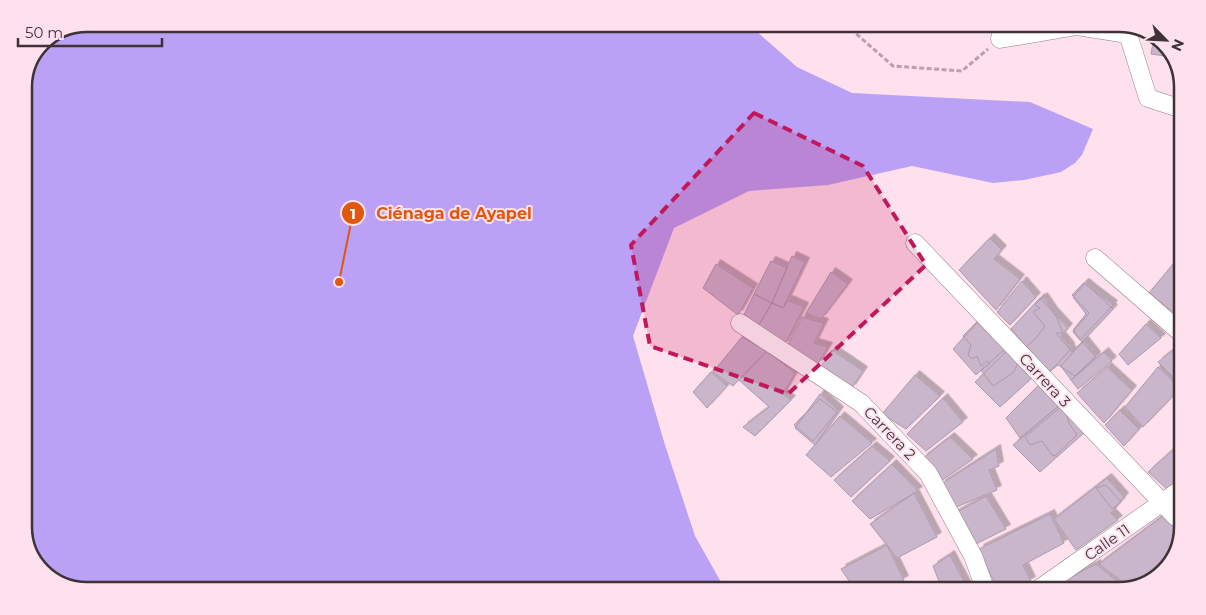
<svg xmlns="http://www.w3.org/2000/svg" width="1206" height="615" font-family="Montserrat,sans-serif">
<defs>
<filter id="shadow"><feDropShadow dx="4.5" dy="-4.5" stdDeviation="0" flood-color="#0004"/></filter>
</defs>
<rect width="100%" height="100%" fill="#fee1ed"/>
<path fill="#baa1f6" d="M88 24H748L797 67 852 93 1030 102 1093 129 1082 155 1075 163 1061 172 1024 180 993 183 912 166 828 185 749 191 674 228 633 336 665 445 695 536 726 591H88L60 585 35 563 24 532V84L43 42Z"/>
<path fill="#c9b6cb" stroke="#ac99ae" filter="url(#shadow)" d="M952 24H966L963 30Z
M1154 37 1172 52V57L1151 54Z
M990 238 1002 250 994 259 1020 279 996 310 959 270Z
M792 256 805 262 783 308 772 303Z
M771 261 787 268 772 303 754 294Z
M716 264 753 288 738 315 703 288Z
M1173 264 1180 270 1179 317 1149 293Z
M831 272 848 284 821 319 806 313Z
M1022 281 1036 297 1010 325 997 312Z
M1084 283 1113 305 1080 340 1073 332 1089 313 1072 295Z
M1085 283 1113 309 1082 342 1073 330 1086 314 1073 297Z
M754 294 772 303 757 328 740 323Z
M1043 297 1057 318 1063 333H1056L1072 352 1084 341 1096 356 1075 376 1058 365 1048 372 1026 347 1036 338 1045 326 1033 312 1040 308 1035 305Z
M1040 298 1068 328 1061 336 1070 347V350L1049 373 1011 329Z
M788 300 804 307 784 346 757 328 772 303 783 308Z
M802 317 824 323 814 343 828 347 817 365 787 347Z
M979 320 1019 361 1013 373 993 386 981 370 990 363 987 361 981 366 977 356 972 359 968 355 971 345 963 336Z
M980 320 1006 348 976 375 953 349Z
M1146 324 1161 338 1128 365 1119 354Z
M742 337 767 351 733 386 713 372Z
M1082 342 1096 357 1071 380 1061 366Z
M1177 347 1179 348 1178 382 1158 362Z
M1009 349 1034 376 1000 407 975 382Z
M832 350 863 371 851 389 819 369Z
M767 351 795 373 783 394 791 400 755 436 743 427 769 407 739 380Z
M1104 352 1112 361 1078 389 1071 380Z
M1107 367 1132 390 1104 423 1077 393Z
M1158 367 1178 386V391L1143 427 1125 407Z
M711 372 727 386 707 408 693 392Z
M915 375 940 396 906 429 882 414Z
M1040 384 1061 404 1020 438 1006 418Z
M820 394 839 411 815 445 795 428Z
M943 398 963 422 926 451 907 434Z
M820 399 837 412 813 441 794 425Z
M1061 404 1085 432 1040 472 1013 445Z
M1063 405 1069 423 1077 435 1055 456 1052 455 1042 441 1030 445 1025 437Z
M1120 410 1139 429 1124 446 1105 425Z
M840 416 872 443 831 477 806 455Z
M950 437 973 459 941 481 923 458Z
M872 446 890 461 851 497 834 480Z
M1177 446V483L1169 491 1148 472Z
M996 449 999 466 989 470 997 490 954 508 941 484Z
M892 464 918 491 870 519 852 501Z
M1107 478 1124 497 1111 513 1118 520 1076 550 1054 519Z
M1106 485 1121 502 1112 509 1096 488Z
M914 493 937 537 897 558 870 524Z
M986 496 1006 529 972 546 954 514Z
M1050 514 1064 543 1023 565 1031 581 1012 591H998L979 549Z
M1164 515 1176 528V553L1145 583 1131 588 1099 564Z
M887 545 904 580 883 591H856L841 569Z
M950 555 969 591H925L940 584 933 566Z
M1096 564 1127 589 1119 591H1055L1052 587Z"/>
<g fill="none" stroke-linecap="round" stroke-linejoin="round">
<g stroke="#967b87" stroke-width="19">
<path id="street" d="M1003 24 1000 39 1077 26 1128 34
M1132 27 1128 34 1148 98 1182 109
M915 243 1176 517
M1095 258 1179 331
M740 323 861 403 928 473 973 556 986 591
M1036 591 1177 492"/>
</g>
<path stroke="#b8a1aa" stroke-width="3" stroke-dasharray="5 2.5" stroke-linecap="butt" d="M845 24 893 66 962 71 988 49"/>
<use href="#street" stroke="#fff" stroke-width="18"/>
</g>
<path fill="#c2185b" fill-opacity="0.2" stroke="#c2185b" stroke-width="4" stroke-dasharray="10 6" stroke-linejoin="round" d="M754 113 863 166 926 265 788 394 650 346 631 245Z"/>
<g text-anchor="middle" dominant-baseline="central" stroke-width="4" stroke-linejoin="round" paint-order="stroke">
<g font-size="15" fill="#3e3237" stroke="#fee1ed">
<text transform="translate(1045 380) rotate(47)">Carrera 3</text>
<text transform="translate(890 433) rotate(46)">Carrera 2</text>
<text transform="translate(1107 542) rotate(-35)">Calle 11</text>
</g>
</g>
<path d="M0 0H1206V615H0ZM87 32H1119A55 55 0 0 1 1174 87V527A55 55 0 0 1 1119 582H87A55 55 0 0 1 32 527V87A55 55 0 0 1 87 32Z" fill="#fee1ed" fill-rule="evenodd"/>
<path fill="none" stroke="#3e3237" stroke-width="2.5" d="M87 32H1119A55 55 0 0 1 1174 87V527A55 55 0 0 1 1119 582H87A55 55 0 0 1 32 527V87A55 55 0 0 1 87 32Z"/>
<path fill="none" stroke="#e0570e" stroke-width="2" d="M339 282L353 213"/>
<g fill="#e0570e" stroke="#fee1ed" stroke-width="2">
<circle cx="339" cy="282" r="5"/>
<circle cx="353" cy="213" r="12"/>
</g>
<g font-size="15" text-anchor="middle" font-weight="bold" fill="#fff">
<text x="353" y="219">1</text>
</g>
<g font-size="16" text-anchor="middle" font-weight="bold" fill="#e0570e" stroke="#fee1ed" stroke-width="4" stroke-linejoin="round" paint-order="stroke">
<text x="454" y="219">Ciénaga de Ayapel</text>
</g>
<g transform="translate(1166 40) rotate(114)" stroke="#fee1ed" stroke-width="4" paint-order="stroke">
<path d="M0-4L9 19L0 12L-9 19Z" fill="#3e3237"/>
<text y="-8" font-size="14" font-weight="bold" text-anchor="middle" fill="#3e3237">N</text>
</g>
<path d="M18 38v8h144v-8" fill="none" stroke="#3e3237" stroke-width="2.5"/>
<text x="25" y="38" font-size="15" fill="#3e3237" stroke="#fee1ed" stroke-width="4" paint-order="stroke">50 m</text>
</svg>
